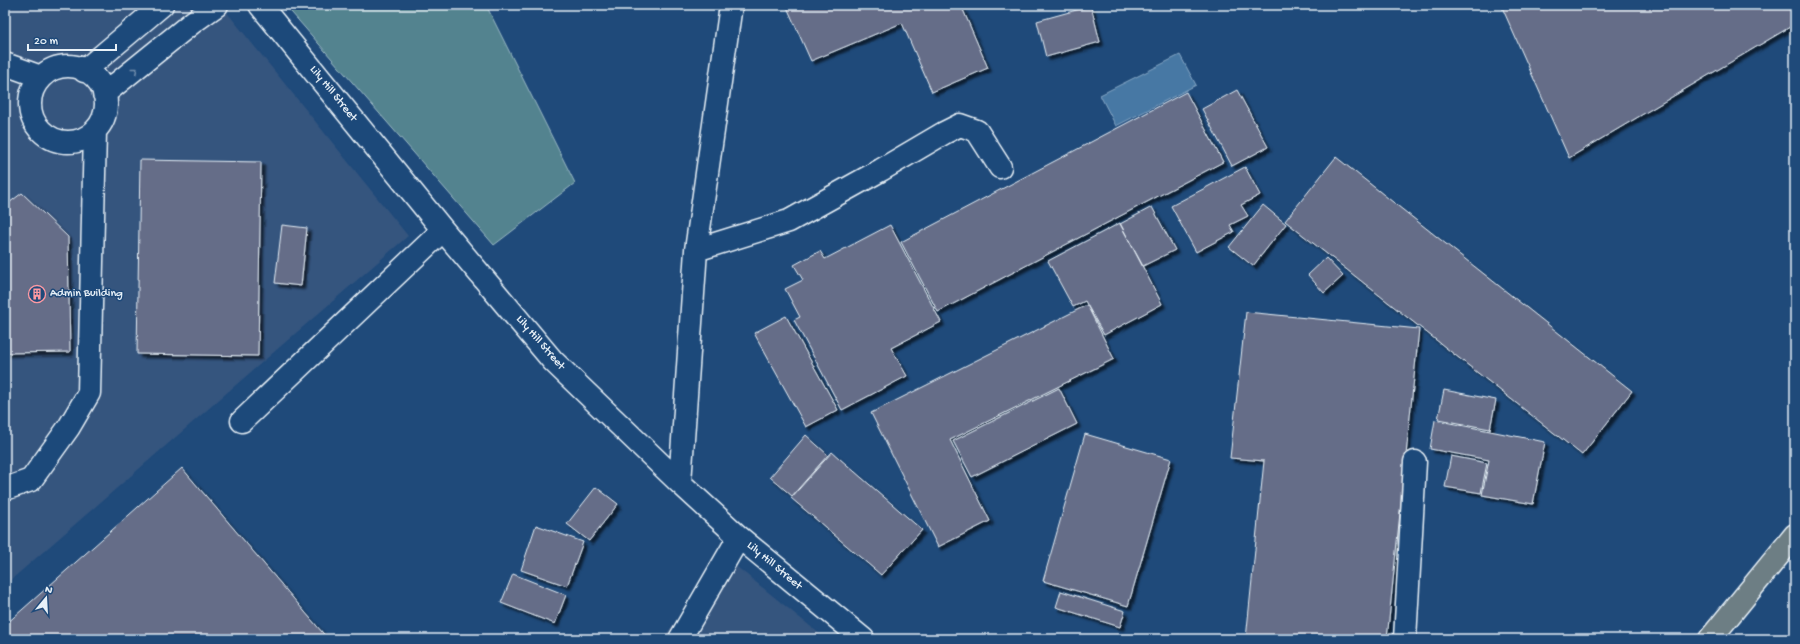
<svg xmlns="http://www.w3.org/2000/svg" width="1800" height="644" font-family="'Gochi Hand',sans-serif">
<defs>
<filter id="shadow"><feDropShadow dx="3.5" dy="3.5" stdDeviation="1" flood-color="#0009"/></filter>
</defs>
<rect width="100%" height="100%" fill="#1f4a7a"/>
<filter id="ink" filterUnits="userSpaceOnUse"><feTurbulence type="fractalNoise" baseFrequency=".025" numOctaves="2"/><feDisplacementMap in="SourceGraphic" scale="8" xChannelSelector="R" yChannelSelector="G"/><feConvolveMatrix kernelMatrix="1 2 1 2 8 2 1 2 1" color-interpolation-filters="sRGB"/></filter>
<g filter="url(#ink)">
<path fill="#34547e" d="M5 5H221L408 236 5 585Z
M726 558 826 639H662Z"/>
<path fill="#52838f" stroke="#9dbac4" d="M285 5H486L575 183 494 245Z"/>
<path fill="#4778a4" stroke="#87a8c6" d="M1180 55 1196 85 1116 126 1100 95Z"/>
<path fill="#656d88" stroke="#e8f1f8" filter="url(#shadow)" d="M786 5H961L988 68 932 92 902 23 811 61Z
M1501 5H1795V24L1569 158Z
M1091 6 1100 42 1046 57 1037 21Z
M1237 90 1268 147 1232 166 1202 109Z
M1186 92 1223 162 938 312 901 242Z
M1336 157 1632 391 1582 455 1285 221Z
M140 160 261 162 258 356 137 354Z
M1245 167 1260 195 1241 205 1248 216 1230 225 1234 232 1196 252 1171 206Z
M22 193 68 237 70 352 5 353V206Z
M1263 205 1286 224 1253 266 1229 247Z
M1152 207 1175 250 1143 266 1120 224Z
M1120 223 1162 304 1104 335 1085 301 1073 307 1048 261Z
M282 225 307 228 301 286 275 283Z
M890 225 941 322 891 348 907 376 842 410 794 320 800 317 785 289 803 280 794 265 820 251 825 259Z
M1326 258 1343 276 1324 293 1308 275Z
M1087 305 1114 359 950 440 990 521 938 547 871 413Z
M1246 312 1419 329 1387 639H1246L1264 461 1230 458Z
M786 316 838 410 806 427 754 333Z
M1059 388 1077 424 972 477 953 441Z
M1444 390 1496 400 1490 429 1438 419Z
M1435 420 1545 442 1533 504 1482 495 1489 460 1430 449Z
M1085 434 1171 459 1128 606 1043 581Z
M806 435 828 455 792 496 770 477Z
M832 452 922 530 881 575 791 498Z
M1451 456 1487 463 1481 493 1445 487Z
M182 468 328 639H5V625Z
M596 487 618 504 589 541 567 524Z
M536 525 583 542 567 586 521 570Z
M513 574 566 595 555 624 501 603Z
M1061 591 1125 611 1120 627 1056 607Z"/>
<g fill="none" stroke-linecap="round" stroke-linejoin="round">
<g stroke="#e8f1f8" stroke-width="25">
<path id="minor" d="M260 5 443 230 553 361 680 483 739 537 863 639
M5 64 41 77
M30 104a38 38 0 1 1 76 0a38 38 0 1 1-76 0Z
M84 71 162 5
M104 94 193 22 217 5
M696 250 789 221 881 170 944 133 960 125 977 131 1000 167
M242 421 443 230
M680 483 696 250 731 5
M5 489 31 480 69 427 89 393 95 131
M680 639 739 537
M1405 639 1415 462"/>
</g>
<g stroke="#e8f1f8" stroke-width="25">
<path id="major" d="M1710 639 1795 535"/>
</g>
<use href="#minor" stroke="#1f4a7a" stroke-width="22"/>
<use href="#major" stroke="#6d7e84" stroke-width="22"/>
</g>
<defs><path id="oneway-chevron" d="M-2-3.5L2.5 0L-2 3.5" fill="none" stroke-width="1.6" stroke-linecap="round" stroke-linejoin="round"/></defs>
<use stroke="#6f8dac" href="#oneway-chevron" transform="translate(135 70) rotate(-39)"/>
</g>
<defs>
<g id="building-ring" transform="scale(0.9)"><circle r="9.5" fill="#1f4a7a" stroke="#ff9aa2" stroke-width="1.5"/><path d="M-4-6H4V6H1V3H-1V6H-4ZM-2.5-4.3h1.7v1.8h-1.7ZM.8-4.3h1.7v1.8H.8ZM-2.5-1h1.7V.8h-1.7ZM.8-1h1.7V.8H.8Z" fill="#ff9aa2"/></g>
</defs>
<g fill-rule="evenodd">
<use href="#building-ring" x="37" y="294"/>
</g>
<g text-anchor="middle" dominant-baseline="central" stroke-width="3" stroke-linejoin="round" paint-order="stroke">
<g font-size="12" fill="#e8f1f8" stroke="#1f4a7a">
<text transform="translate(333 94) rotate(51)">Lily Hill Street</text>
<text transform="translate(540 343) rotate(49)">Lily Hill Street</text>
<text transform="translate(774 566) rotate(40)">Lily Hill Street</text>
</g>
<g font-size="12" fill="#e8f1f8" stroke="#1f4a7a" text-anchor="start">
<text x="50" y="294">Admin Building</text>
</g>
</g>
<rect width="1800" height="644" fill="none" stroke="#1f4a7a" stroke-width="20"/>
<rect x="10" y="10" width="1780" height="624" fill="none" stroke="#e8f1f8" stroke-width="1.5" filter="url(#ink)"/>
<g transform="translate(46 598) rotate(18)" stroke="#1f4a7a" stroke-width="3" paint-order="stroke">
<path d="M0-3L7 15L0 10L-7 15Z" fill="#e8f1f8"/>
<text y="-6" font-size="11" font-weight="bold" text-anchor="middle" fill="#e8f1f8">N</text>
</g>
<path d="M28 44v6h88v-6" fill="none" stroke="#e8f1f8" stroke-width="2"/>
<text x="34" y="44" font-size="12" fill="#e8f1f8" stroke="#1f4a7a" stroke-width="3" paint-order="stroke">20 m</text>
</svg>
